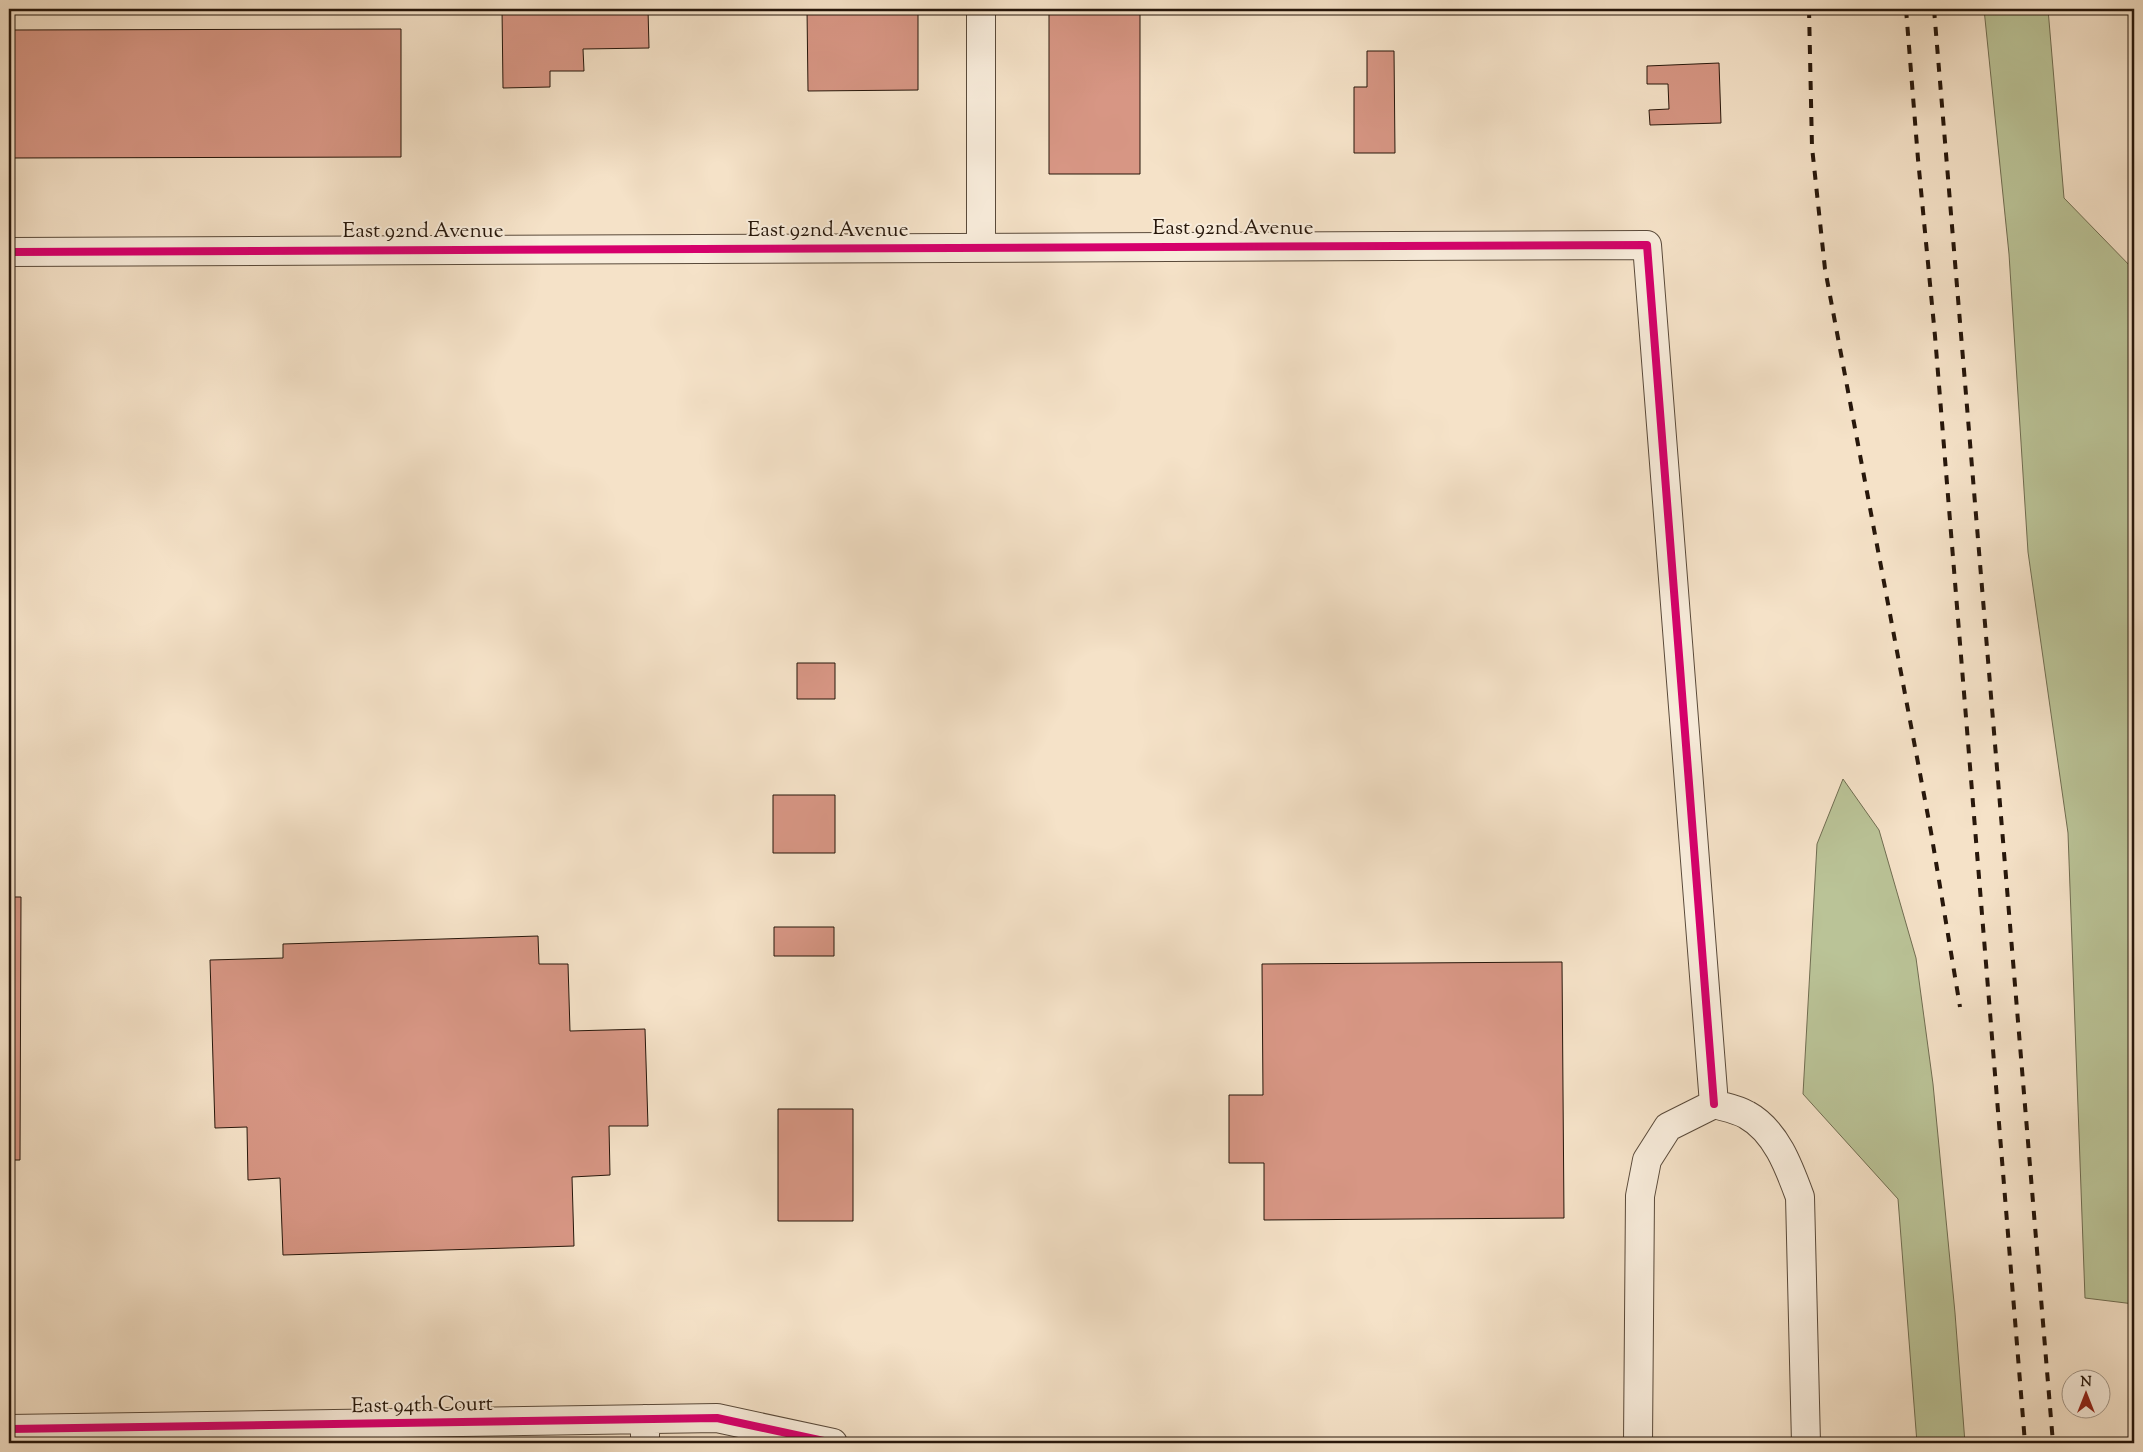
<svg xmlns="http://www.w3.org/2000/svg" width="2143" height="1452" font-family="'Sorts Mill Goudy',serif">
<rect width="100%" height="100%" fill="#f5e2c8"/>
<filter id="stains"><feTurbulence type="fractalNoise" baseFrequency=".004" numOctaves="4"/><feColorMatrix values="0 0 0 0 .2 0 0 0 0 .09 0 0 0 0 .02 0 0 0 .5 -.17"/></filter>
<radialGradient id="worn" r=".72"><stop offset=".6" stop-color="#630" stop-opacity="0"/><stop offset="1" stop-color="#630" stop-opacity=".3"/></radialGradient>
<path fill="#bac397" stroke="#706d51" d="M1984 9H2048L2064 198 2134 270V1304L2085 1298 2068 833 2028 552 2009 254Z
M1843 779 1879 830 1916 958 1933 1084 1955 1313 1965 1443H1917L1898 1199 1803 1094 1817 844Z"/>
<path fill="#d79684" stroke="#27170b" d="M502 9H648L649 48 583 49 584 71H550V87L503 88Z
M807 9H918V90L808 91Z
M1049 9H1140V174H1049Z
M401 29V157L9 158V30Z
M1367 51H1394L1395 153H1354V87H1367Z
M1719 63 1721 123 1650 125 1649 110 1669 109 1668 84H1647V66Z
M797 663H835V699H797Z
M773 795H835V853H773Z
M9 897H21L20 1160H9Z
M774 927H834V956H774Z
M538 936 539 964H568L570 1031 645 1029 648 1126H609L610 1175 572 1177 574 1246 283 1255 280 1178 248 1180 247 1127 215 1128 210 960 283 958V944Z
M1562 962 1564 1218 1264 1220V1163H1229V1095H1263L1262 964Z
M778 1109H853V1221H778Z"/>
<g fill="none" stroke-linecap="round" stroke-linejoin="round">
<g stroke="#5a4a3a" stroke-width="30">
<path id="minor" d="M981 9V248
M9 252 1647 245 1714 1104
M9 1429 717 1418 833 1443
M645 1443V1419
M1638 1443 1640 1196 1647 1160 1668 1127 1714 1104C1724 1107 1737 1109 1747 1115 1776 1131 1789 1167 1800 1197L1806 1443"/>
</g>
<use href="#minor" stroke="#f8ecdb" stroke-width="28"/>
<path stroke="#27170b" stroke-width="4" stroke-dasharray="9 9" stroke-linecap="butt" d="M1809 9 1812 147 1825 269 1931 832 1960 1007
M1906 9 1918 159 1935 336 2025 1443
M1934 9 2053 1443"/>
<g stroke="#f8ecdb" stroke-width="11">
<path id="cycleway" d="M9 252 1647 245 1714 1104
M9 1429 717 1418 833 1443"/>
</g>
<use href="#cycleway" stroke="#d6006c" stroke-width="8"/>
</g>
<g text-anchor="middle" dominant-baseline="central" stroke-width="4" stroke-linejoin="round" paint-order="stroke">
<g font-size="21" fill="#27170b" stroke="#f8ecdb">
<text x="1233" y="229">East 92nd Avenue</text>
<text x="828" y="231">East 92nd Avenue</text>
<text x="423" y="232">East 92nd Avenue</text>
<text transform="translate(422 1406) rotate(-1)">East 94th Court</text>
</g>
</g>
<rect width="2143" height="1452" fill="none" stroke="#f5e2c8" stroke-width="30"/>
<rect x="10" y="10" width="2123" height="1432" fill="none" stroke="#27170b" stroke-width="2.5"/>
<rect x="15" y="15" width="2113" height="1422" fill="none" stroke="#27170b"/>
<g transform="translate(2086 1394)"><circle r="24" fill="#f8ecdb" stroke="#a49788"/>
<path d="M0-4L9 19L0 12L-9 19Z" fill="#8f2418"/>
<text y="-8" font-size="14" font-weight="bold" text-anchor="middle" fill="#27170b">N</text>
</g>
<rect width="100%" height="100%" filter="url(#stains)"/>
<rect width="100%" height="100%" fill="url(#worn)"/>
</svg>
